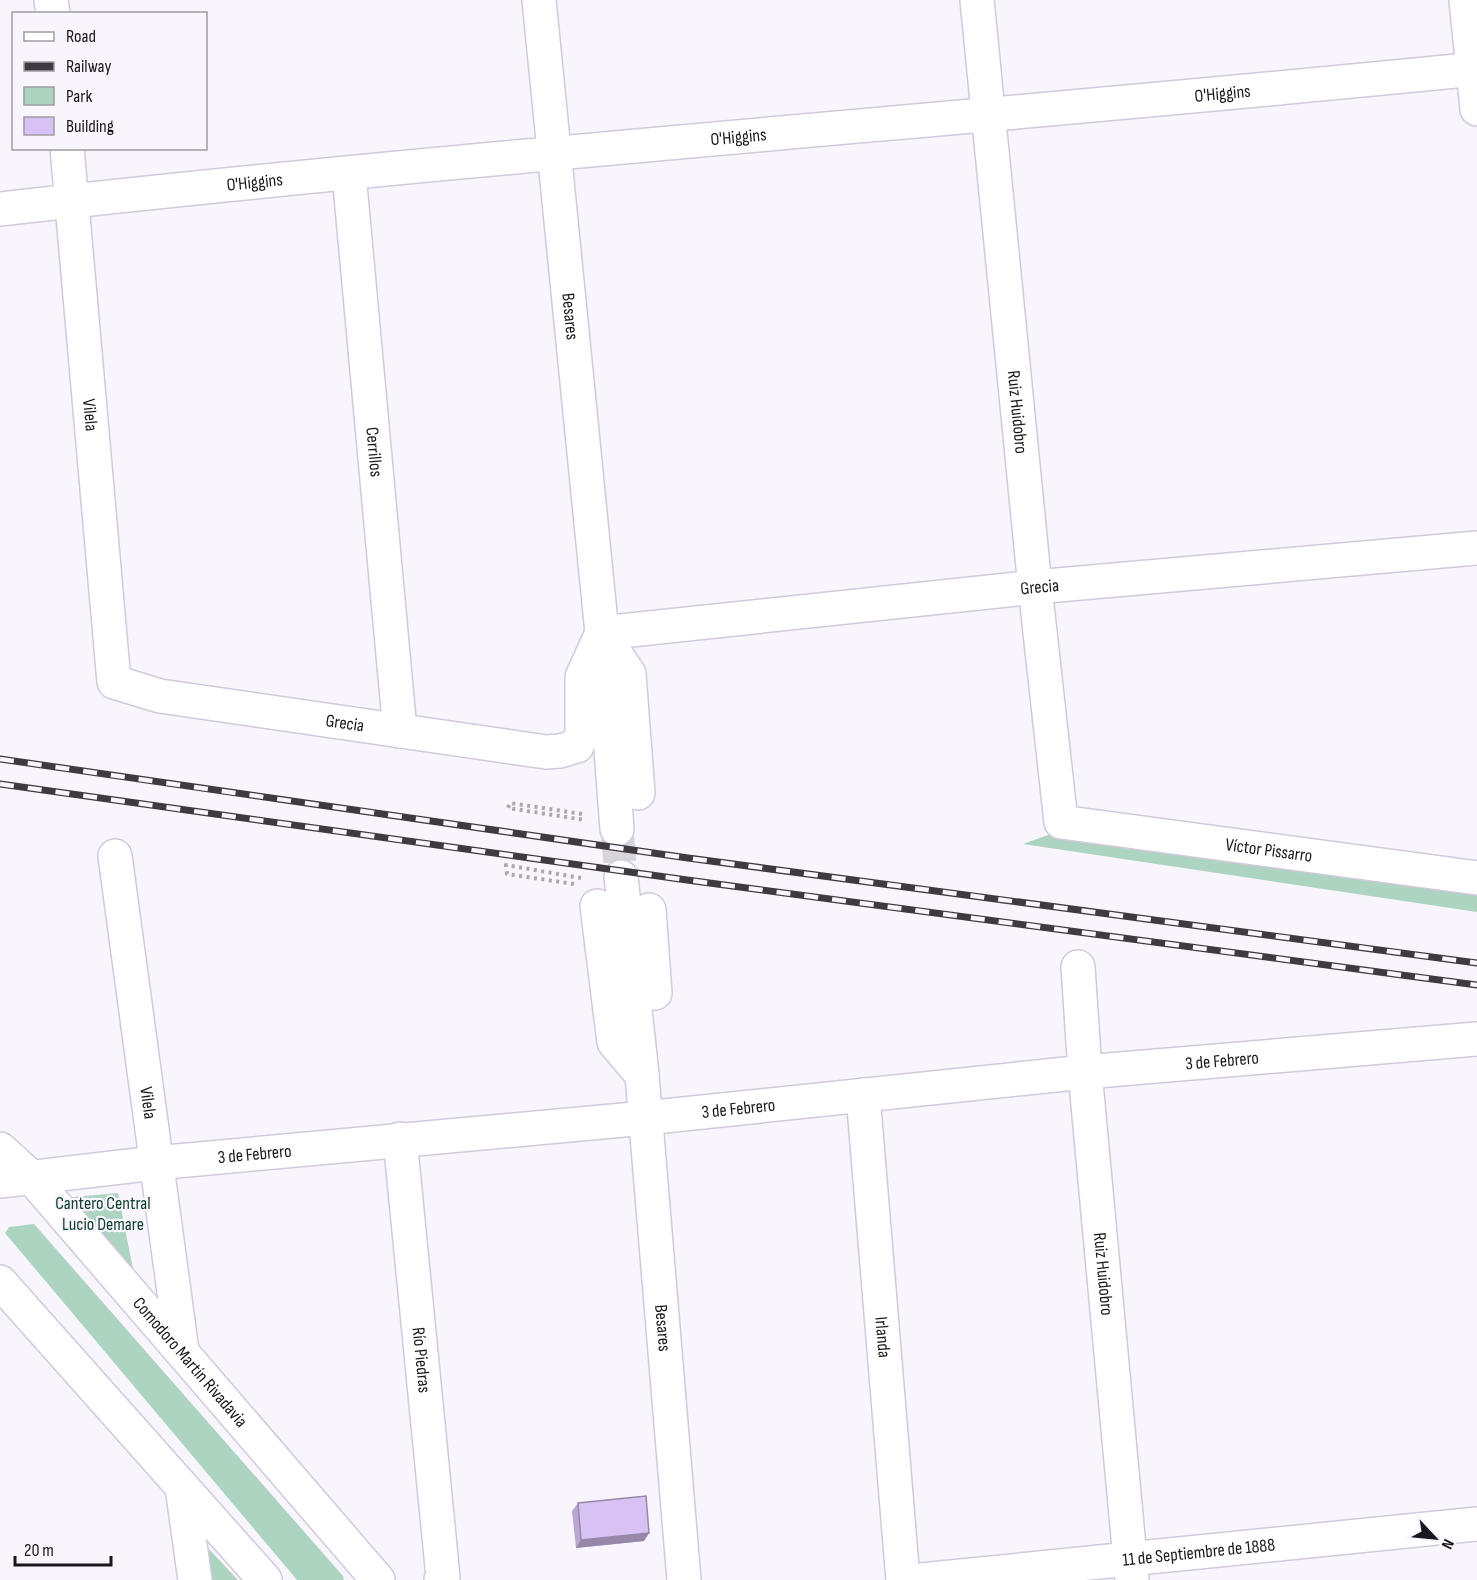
<svg xmlns="http://www.w3.org/2000/svg" width="1477" height="1580" font-family="'Sofia Sans Condensed',sans-serif">
<rect width="100%" height="100%" fill="#f8f5fd"/>
<path fill="#add4c0" d="M1048 835 1477 895V912L1023 844Z
M118 1193 134 1274 63 1198Z
M34 1224 343 1576 344 1580H297L5 1233 9 1227Z
M206 1546 238 1580H212Z"/>
<g fill="none" stroke-linecap="round" stroke-linejoin="round">
<path stroke="#d7d4db" stroke-width="33" stroke-dasharray="33 16" stroke-linecap="butt" d="M617 829 621 877"/>
<g stroke="#d1c9dc" stroke-width="36">
<g id="street">
<path d="M51 0 53 14"/>
<path id="s1" d="M539 0 602 633 617 829"/>
<path id="s2" d="M977 0 1035 587 1061 822 1477 878"/>
<path d="M1466 0 1477 109"/>
<path id="s3" d="M67 148 114 682 160 696 546 752 560 751 577 746 582 733V677L602 633"/>
<path id="s4" d="M349 174 400 731"/>
<path id="s5" d="M0 209C491 154 985 118 1477 69"/>
<path id="s6" d="M602 633 1035 587 1477 548"/>
<path d="M603 635 629 674 638 793"/>
<path id="s7" d="M115 856 182 1351"/>
<path id="s8" d="M621 877 642 1075 684 1580"/>
<path d="M597 906 614 1042 642 1075"/>
<path d="M649 910 655 993"/>
<path id="s9" d="M1078 967 1085 1072 1132 1580"/>
<path id="s10" d="M863 1095 903 1580"/>
<path id="s11" d="M400 1139 443 1577 441 1580"/>
<path id="s12" d="M0 1181 155 1163 645 1118 1085 1072 1477 1039"/>
<path d="M182 1487 195 1580"/>
<path id="s13" d="M921 1580 1477 1524"/>
</g>
</g>
<g stroke="#d1c9dc" stroke-width="36">
<g id="secondary">
<path id="s14" d="M0 1149 32 1178 378 1580"/>
<path d="M0 1282 265 1580"/>
</g>
</g>
<path stroke="#aaa7af" stroke-width="4" stroke-dasharray="3 4.5" stroke-linecap="butt" d="M582 814 510 803 508 808 585 820
M574 884 507 874 506 865 581 878"/>
<use href="#street" stroke="#fff" stroke-width="33"/>
<use href="#secondary" stroke="#fff" stroke-width="33"/>
<g stroke="#3d3a41" stroke-width="7">
<path id="rail" d="M0 759 688 858 1477 963
M0 784 687 880 1477 985"/>
</g>
<use href="#rail" stroke="#f8f5fd" stroke-width="4.5" stroke-dasharray="14" stroke-linecap="butt"/>
</g>
<path fill="#baa7d2" d="M578 1503 649 1533 644 1541 576 1548 572 1511Z"/>
<path fill="#9788ab" d="M649 1533 644 1541 576 1548 581 1540Z"/>
<path fill="#d8c2f4" stroke="#9788ab" stroke-width="1.5" d="M646 1496 649 1533 581 1540 578 1503Z"/>
<g text-anchor="middle" dominant-baseline="central" stroke-width="4.5" stroke-linejoin="round" paint-order="stroke">
<g font-size="18" fill="#19161d" stroke="#f8f5fd">
<text stroke="none"><textPath href="#s5" startOffset="1228">O'Higgins</textPath></text>
<text stroke="none"><textPath href="#s5" startOffset="742">O'Higgins</textPath></text>
<text stroke="none"><textPath href="#s5" startOffset="256">O'Higgins</textPath></text>
<text stroke="none"><textPath href="#s1" startOffset="318">Besares</textPath></text>
<text stroke="none"><textPath href="#s2" startOffset="414">Ruiz Huidobro</textPath></text>
<text stroke="none"><textPath href="#s3" startOffset="268">Vilela</textPath></text>
<text stroke="none"><textPath href="#s4" startOffset="279">Cerrillos</textPath></text>
<text stroke="none"><textPath href="#s6" startOffset="440">Grecia</textPath></text>
<text stroke="none"><textPath href="#s3" startOffset="771">Grecia</textPath></text>
<text stroke="none"><textPath href="#s2" startOffset="1036">Víctor Pissarro</textPath></text>
<text stroke="none"><textPath href="#s12" startOffset="1228">3 de Febrero</textPath></text>
<text stroke="none"><textPath href="#s7" startOffset="249">Vilela</textPath></text>
<text stroke="none"><textPath href="#s12" startOffset="742">3 de Febrero</textPath></text>
<text stroke="none"><textPath href="#s12" startOffset="256">3 de Febrero</textPath></text>
<text stroke="none"><textPath href="#s9" startOffset="308">Ruiz Huidobro</textPath></text>
<text stroke="none"><textPath href="#s8" startOffset="453">Besares</textPath></text>
<text stroke="none"><textPath href="#s10" startOffset="243">Irlanda</textPath></text>
<text stroke="none"><textPath href="#s11" startOffset="222">Río Piedras</textPath></text>
<text stroke="none"><textPath href="#s14" startOffset="286">Comodoro Martín Rivadavia</textPath></text>
<text stroke="none"><textPath href="#s13" startOffset="279">11 de Septiembre de 1888</textPath></text>
</g>
<g font-size="18" fill="#10402d" stroke="#f8f5fd">
<text x="103" y="1203">Cantero Central<tspan x="103" dy="21">Lucio Demare</tspan></text>
</g>
</g>
<rect x="12" y="12" width="195" height="138" fill="#f8f5fd" stroke="#9f9ca3" stroke-width="1.5"/>
<rect x="24" y="32" width="30" height="9" fill="#ffffff" stroke="#9f9ca3" stroke-width="1.5"/>
<text x="66" y="42" font-size="18" fill="#19161d">Road</text>
<rect x="24" y="62" width="30" height="9" fill="#3d3a41" stroke="#9f9ca3" stroke-width="1.5"/>
<text x="66" y="72" font-size="18" fill="#19161d">Railway</text>
<rect x="24" y="87" width="30" height="18" fill="#add4c0" stroke="#9f9ca3" stroke-width="1.5"/>
<text x="66" y="102" font-size="18" fill="#19161d">Park</text>
<rect x="24" y="117" width="30" height="18" fill="#d8c2f4" stroke="#9f9ca3" stroke-width="1.5"/>
<text x="66" y="132" font-size="18" fill="#19161d">Building</text>
<g transform="translate(1435 1538) rotate(116)" stroke="#f8f5fd" stroke-width="4.5" paint-order="stroke">
<path d="M0-4.5L10 22L0 15L-10 22Z" fill="#19161d"/>
<text y="-9" font-size="16" font-weight="bold" text-anchor="middle" fill="#19161d">N</text>
</g>
<path d="M15 1556v9h96v-9" fill="none" stroke="#19161d" stroke-width="3"/>
<text x="24" y="1556" font-size="18" fill="#19161d" stroke="#f8f5fd" stroke-width="4.5" paint-order="stroke">20 m</text>
</svg>
